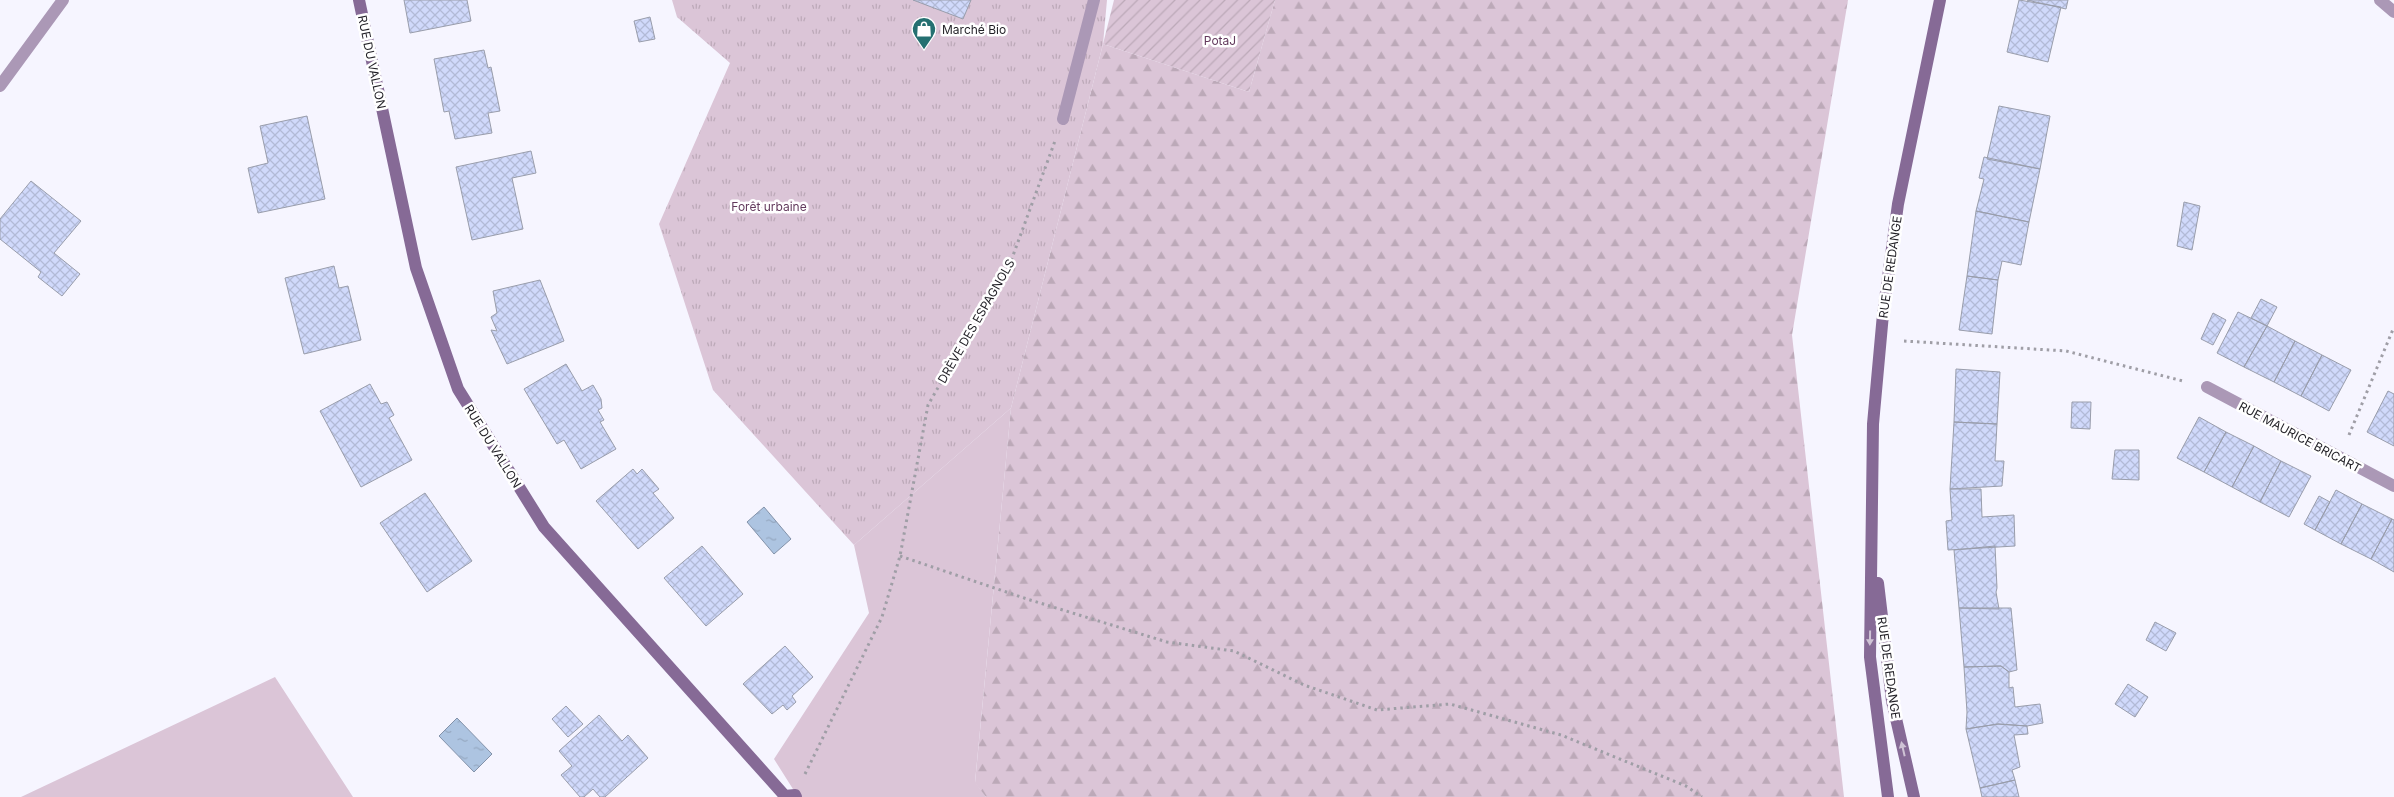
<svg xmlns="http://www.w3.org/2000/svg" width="2394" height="797" font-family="Inter,sans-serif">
<defs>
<pattern id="forest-firs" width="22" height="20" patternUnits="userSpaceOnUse" patternTransform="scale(1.25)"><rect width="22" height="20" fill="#dbc5d7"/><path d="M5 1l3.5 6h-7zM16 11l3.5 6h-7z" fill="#bca9b8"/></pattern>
<pattern id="park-tufts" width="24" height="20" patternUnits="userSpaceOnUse" patternTransform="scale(1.25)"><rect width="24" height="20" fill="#dbc5d7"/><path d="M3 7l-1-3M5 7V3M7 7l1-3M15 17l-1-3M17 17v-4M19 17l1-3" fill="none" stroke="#bca9b8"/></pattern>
<pattern id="garden-furrows" width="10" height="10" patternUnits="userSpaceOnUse" patternTransform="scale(1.25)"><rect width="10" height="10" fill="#dbc5d7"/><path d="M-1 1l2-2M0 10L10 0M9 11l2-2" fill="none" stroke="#bca9b8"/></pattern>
<pattern id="water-ripples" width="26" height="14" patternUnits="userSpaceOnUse" patternTransform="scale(1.25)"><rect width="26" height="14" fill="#adc4e1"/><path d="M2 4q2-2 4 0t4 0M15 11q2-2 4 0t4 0" fill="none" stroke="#95a8c1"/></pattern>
<pattern id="building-cross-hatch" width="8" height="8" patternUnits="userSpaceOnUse" patternTransform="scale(1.25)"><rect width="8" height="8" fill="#d0d9fb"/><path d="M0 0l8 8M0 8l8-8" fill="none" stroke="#b2bad7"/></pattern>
</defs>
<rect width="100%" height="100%" fill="#f6f5ff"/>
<path fill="#dbc5d7" d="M1011 408 975 782 986 797H798L774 759 869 613 854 545Z
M275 677 353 797H21Z"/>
<path fill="url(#forest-firs)" d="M1275 0H1848L1792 335 1844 797H986L975 783 1011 408 1103 44 1249 92Z"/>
<path fill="url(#park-tufts)" d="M672 0H1107L1103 44 1011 408 854 545 713 390 659 224 730 63 677 17Z"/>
<path fill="url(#garden-furrows)" d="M1114 0H1275L1249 92 1103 44Z"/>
<path fill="url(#water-ripples)" stroke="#8392a9" d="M764 507 791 539 774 554 747 522Z
M457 718 492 754 474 772 439 736Z"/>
<path fill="url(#building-cross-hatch)" stroke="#999dab" d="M404 0H467L471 21 410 33Z
M913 0H971L963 19Z
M2019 0 2061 7 2048 62 2007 52Z
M2027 0H2068L2066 9Z
M650 17 655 39 639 42 634 21Z
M484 50 488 68 491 67 500 111 488 113 492 133 455 139 449 111 444 112 434 59Z
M1999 106 2050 116 2040 169 1987 159Z
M307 116 325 199 258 213 248 168 268 163 260 126Z
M531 151 536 173 512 178 523 229 472 240 456 167Z
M1984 157 2040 169 2029 222 1976 211 1984 179 1979 178Z
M31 181 81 221 54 253 80 274 62 296 38 277 41 272 0 239V219Z
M2184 202 2200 206 2192 250 2177 246Z
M1976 211 2029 222 2021 265 2002 261 1998 280 1967 276Z
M334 266 339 288 348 286 361 340 304 354 285 278Z
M1967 276 1998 280 1992 334 1959 330Z
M540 280 564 341 507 364 491 330 497 331 491 317 497 313 493 291Z
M2261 299 2277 307 2267 326 2251 318Z
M2238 312 2267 326 2244 367 2217 353Z
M2213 313 2226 320 2213 345 2201 339Z
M2267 326 2295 341 2274 382 2244 367Z
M2295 341 2322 355 2301 396 2274 382Z
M2322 355 2351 370 2329 411 2301 396Z
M566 364 582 391 593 385 601 399 602 408 598 410 604 420 600 422 616 449 581 469 564 440 557 444 524 389Z
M1956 369 2000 372 1997 424 1954 422Z
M370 384 381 404 387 402 394 415 389 418 412 460 361 487 320 411Z
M2388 391 2394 394V446L2367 432Z
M2072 402H2091L2090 429 2071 428Z
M2199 417 2226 432 2204 472 2177 458Z
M1954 422 1997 424 1995 461H2004L2002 486 1950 489Z
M2226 432 2254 446 2232 487 2204 472Z
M2254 446 2281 461 2260 502 2232 487Z
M2115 450H2139V480L2112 479Z
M2281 461 2311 476 2289 517 2260 502Z
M633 469 637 474 642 469 659 489 653 493 674 518 638 549 596 501Z
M1950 489H1981L1982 517 2014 515 2015 546 1948 550 1946 521 1952 520Z
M2336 490 2362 504 2341 544 2315 530Z
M425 493 472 561 427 592 380 523Z
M2319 496 2330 502 2315 530 2304 524Z
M2362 504 2392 519 2371 559 2341 544Z
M2392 519 2394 520V572L2371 559Z
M702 546 743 594 706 626 664 578Z
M1995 546 1997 588 1996 592 1999 609 1959 608 1954 550Z
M1959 608H2011L2017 670 2009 672 2001 666 1964 667Z
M2155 622 2176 633 2166 651 2146 640Z
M785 646 813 677 792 696 796 702 787 710 783 705 772 714 743 684Z
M2001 666 2009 672V688L2013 687 2015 707 2040 704 2043 723 2027 726 1998 724 1966 729 1967 712 1964 667Z
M2128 684 2148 697 2135 717 2115 704Z
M566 706 583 724 568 737 552 719Z
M599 715 622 741 628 735 648 758 605 797H600L593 789 584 797H580L561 775 572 766 559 751Z
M1998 724 2027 726 2028 734 2014 735 2020 767 2012 770 2015 780 1980 788 1966 729Z
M2015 780 2019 797H1982L1980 788Z"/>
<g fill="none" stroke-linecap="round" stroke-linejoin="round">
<path stroke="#9f9ea6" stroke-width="3" stroke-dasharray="2.5 4" stroke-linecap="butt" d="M1904 341 2066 351 2183 381
M2349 435 2394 327
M900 556 1027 599 1167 642 1234 651 1304 685 1377 710 1450 704 1561 735 1686 786 1702 797
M805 774 882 617 900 556 928 405 1011 261 1055 141"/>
<path stroke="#ab98b6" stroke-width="12" d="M2380 0 2394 12"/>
<path stroke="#ab98b6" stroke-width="12" d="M0 86 63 0
M1063 119 1094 0
M2207 387 2394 486"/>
<path stroke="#866a96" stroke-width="12" d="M359 0 416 268 458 389 544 527 785 796 795 795 796 797
M1878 583 1892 701 1914 797
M1888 797 1870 657 1873 424 1883 314 1898 204 1940 0"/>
</g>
<defs><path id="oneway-solid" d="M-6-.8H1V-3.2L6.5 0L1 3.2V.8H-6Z" transform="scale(1.25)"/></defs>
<g fill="#cfc3d5">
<use href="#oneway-solid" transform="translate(1870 638) rotate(91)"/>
<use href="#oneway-solid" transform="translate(1903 749) rotate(-103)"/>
</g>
<defs>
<g id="shop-pin" transform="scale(1.25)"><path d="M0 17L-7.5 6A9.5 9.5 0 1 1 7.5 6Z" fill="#257071" stroke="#fff"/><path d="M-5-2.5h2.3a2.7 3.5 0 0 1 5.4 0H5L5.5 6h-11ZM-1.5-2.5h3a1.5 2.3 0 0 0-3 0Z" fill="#fff"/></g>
</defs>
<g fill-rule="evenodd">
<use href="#shop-pin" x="924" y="29"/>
</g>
<g text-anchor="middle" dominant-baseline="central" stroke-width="5" stroke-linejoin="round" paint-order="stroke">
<g font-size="12" fill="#201f25" stroke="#fff" text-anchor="start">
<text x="942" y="29">Marché Bio</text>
</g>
<g font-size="12" fill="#633a5d" stroke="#fff">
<text x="1220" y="40">PotaJ</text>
<text x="769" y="206">Forêt urbaine</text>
</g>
<g font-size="12" fill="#201f25" stroke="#fff">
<text transform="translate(372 62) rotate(78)">RUE DU VALLON</text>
<text transform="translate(1890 267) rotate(-82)">RUE DE REDANGE</text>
<text transform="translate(976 321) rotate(-60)">DRÈVE DES ESPAGNOLS</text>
<text transform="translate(2300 437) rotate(28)">RUE MAURICE BRICART</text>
<text transform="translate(493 446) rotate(58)">RUE DU VALLON</text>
<text transform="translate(1889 668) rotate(82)">RUE DE REDANGE</text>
</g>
</g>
</svg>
